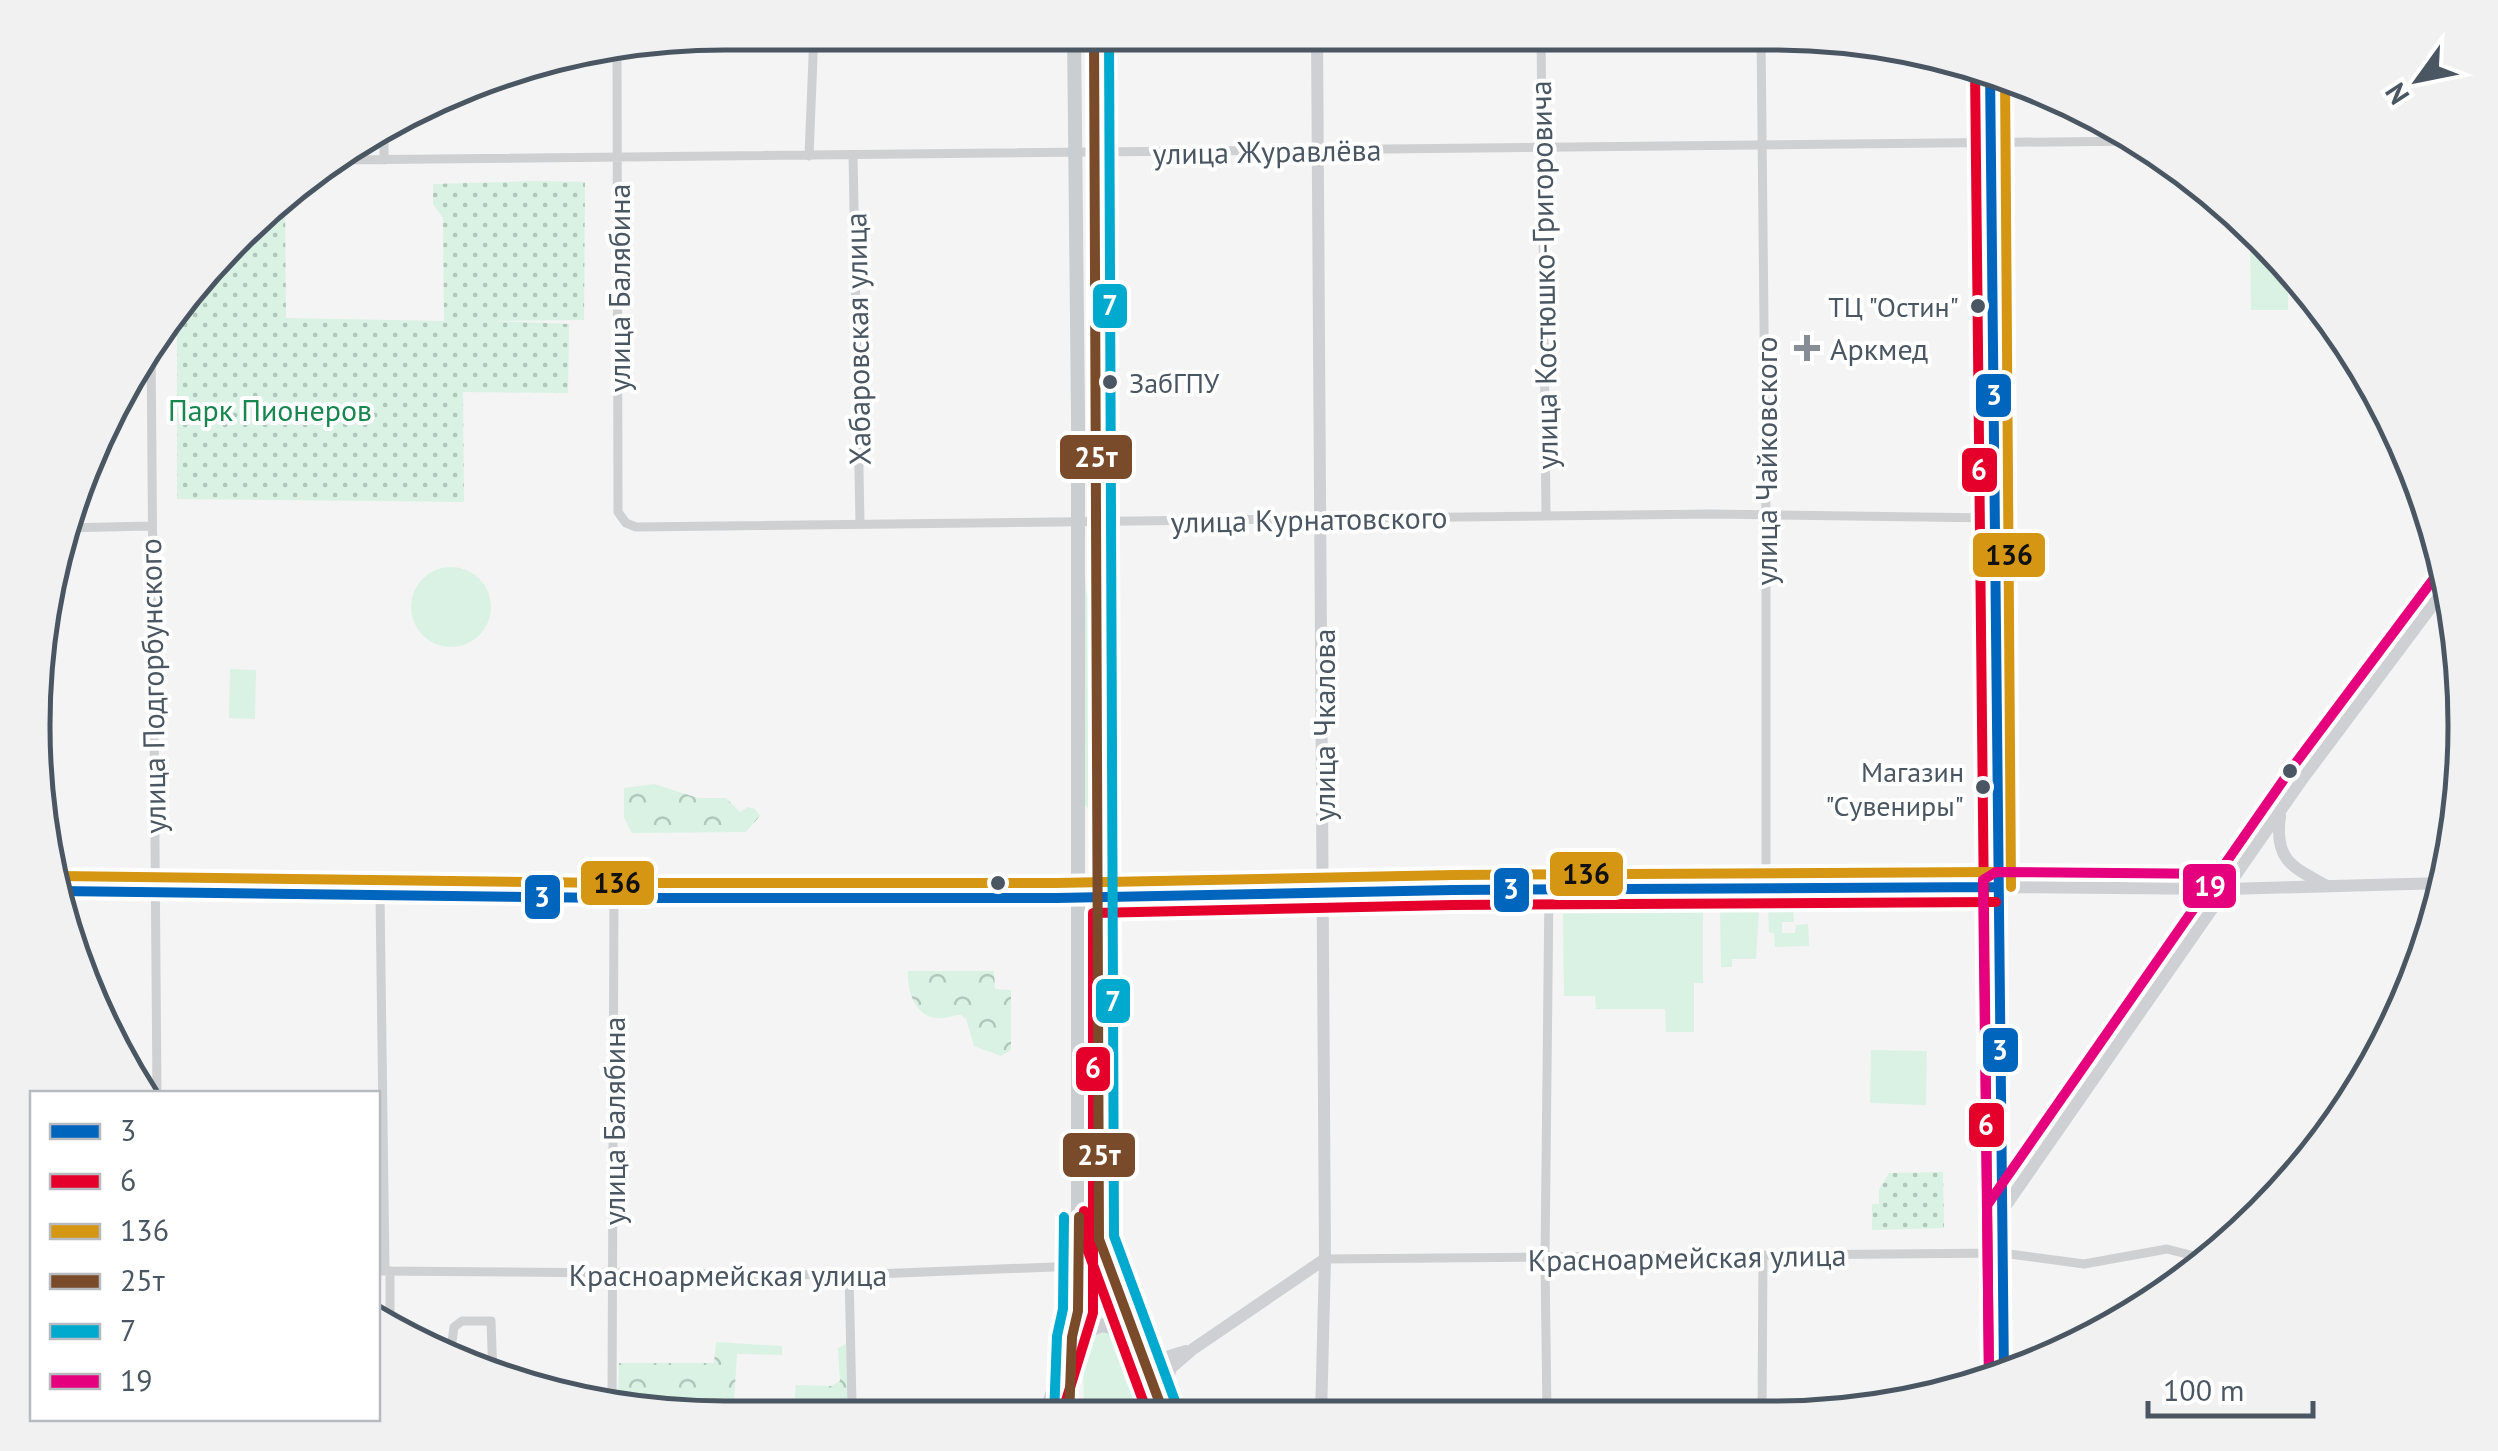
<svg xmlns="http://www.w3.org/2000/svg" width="2498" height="1451" font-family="'PT Sans',sans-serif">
<defs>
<pattern id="forest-crowns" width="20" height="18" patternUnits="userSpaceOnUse" patternTransform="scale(2.5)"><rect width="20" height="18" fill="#d9f2e3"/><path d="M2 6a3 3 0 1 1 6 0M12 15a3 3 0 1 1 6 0" fill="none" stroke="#b2c7bb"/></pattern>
<pattern id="park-dots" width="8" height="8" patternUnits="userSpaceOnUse" patternTransform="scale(2.5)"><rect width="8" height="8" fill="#d9f2e3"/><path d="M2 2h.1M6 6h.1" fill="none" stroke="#b2c7bb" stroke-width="1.8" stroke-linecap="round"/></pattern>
</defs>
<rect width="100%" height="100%" fill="#f4f4f4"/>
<path fill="#d9f2e3" d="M2250 240H2266L2288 266V310H2251Z
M1083 551 1086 591 1090 601 1089 867V810L1085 805Z
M411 607a40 40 0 1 1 80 0a40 40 0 1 1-80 0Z
M230 669 256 670 255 719 229 718Z
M1793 907 1794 922H1782V933H1795L1796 925 1808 924 1809 946 1775 947 1774 933 1769 932 1768 908Z
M1720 910H1759L1756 959H1732V967H1721Z
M1563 911H1703V983H1694V1032H1666L1665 1009H1596L1595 996H1564Z
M1083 938H1092V1306H1083Z
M1871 1050 1927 1051 1926 1105 1870 1103Z
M1100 1332C1137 1333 1146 1386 1154 1417H1084L1083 1347Z"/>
<path fill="url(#forest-crowns)" d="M654 784 698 798H726L740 812 748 807 755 809 760 816 746 832 632 833 624 818V788Z
M908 971H994L995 989 1011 990V1050L1001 1056 974 1046 966 1019 961 1015C955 1015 950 1017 944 1018 916 1021 907 993 908 971Z
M716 1342 782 1346V1355L737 1354 733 1417H680L618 1405 619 1363H714Z
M846 1344 849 1407 855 1417H793L796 1385 831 1386 840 1381 838 1348Z"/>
<path fill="url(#park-dots)" d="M536 181 585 182 584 320 492 321 569 324 568 393 463 392 464 502 177 499V311L285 195 286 318 444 321 443 218 433 204V184Z
M1943 1172 1944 1228 1872 1230V1204H1879V1190L1889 1173Z"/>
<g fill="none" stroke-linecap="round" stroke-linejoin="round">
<path stroke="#ced0d2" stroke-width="9" d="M1541 34 1546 516
M1761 34 1766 515V889
M617 50 618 512 626 523 636 527 1711 514 1994 518
M384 133V160
M853 155 860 523
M809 156 814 33
M332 160 2141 141
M151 339 157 1094
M2430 517 2433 604
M64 528 150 526
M380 895 385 1271
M1325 1259 2002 1253 2084 1264 2167 1249 2206 1259
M378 1271 849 1275 1078 1266
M390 1271V1326
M849 1275 852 1403 862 1417
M450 1356 454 1327 462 1321H491L493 1377
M612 1403 614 898
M1547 1417 1545 1259 1549 889
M1762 1417 1763 1256"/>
<path stroke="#ced0d4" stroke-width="12" d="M1317 33 1325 1259 1321 1417
M1990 68 2004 1378
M2280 816C2274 860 2292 867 2327 886
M58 891 614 898H1056L1453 890 1996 887 2227 889 2445 883
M2002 1211 2301 781 2450 582
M1141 1351 1163 1358 1186 1351
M1161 1400 1171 1368 1193 1349 1325 1259"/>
<path stroke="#caced1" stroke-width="14" d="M1094 33 1099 1239 1165 1417
M1072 1337 1102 1325 1131 1332
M1045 1417 1078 1311V416L1074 33
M1069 1417 1070 1362"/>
<g stroke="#fff" stroke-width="18">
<path id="bus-1" d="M1990 68 2004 1378
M58 891 614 898H1056L1453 890 1996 887"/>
</g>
<g stroke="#fff" stroke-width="18">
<path id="bus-2" d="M1975 68 1989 1378
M1084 1211 1085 1243 1149 1417
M1061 1417 1093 1313V913L1453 905 1996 902"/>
</g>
<g stroke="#fff" stroke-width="18">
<path id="bus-3" d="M2005 74 2011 887
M58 876 614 883H1056L1453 875 1996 872"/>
</g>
<g stroke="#fff" stroke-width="18">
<path id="bus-4" d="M1094 33 1099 1239 1165 1417
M1069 1417 1072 1337 1078 1311 1079 1217"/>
</g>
<g stroke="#fff" stroke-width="18">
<path id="bus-5" d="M1109 33 1114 1236 1179 1412
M1054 1416 1057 1336 1063 1309 1064 1217"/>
</g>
<g stroke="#fff" stroke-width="18">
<path id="bus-6" d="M1988 1204 2289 772 2438 573
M1989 1378 1983 880 1996 872 2227 874"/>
</g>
<use href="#bus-1" stroke="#0065bd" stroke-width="10"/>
<use href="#bus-2" stroke="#e4002b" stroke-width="10"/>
<use href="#bus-3" stroke="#d49613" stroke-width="10"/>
<use href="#bus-4" stroke="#7a4b2a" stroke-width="10"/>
<use href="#bus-5" stroke="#00a9ce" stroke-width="10"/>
<use href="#bus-6" stroke="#e5007d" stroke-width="10"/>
</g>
<g fill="#4a5661" stroke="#fff" stroke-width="4">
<circle cx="1978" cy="306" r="9"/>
<circle cx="1110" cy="382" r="9"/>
<circle cx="2290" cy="771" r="9"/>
<circle cx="1983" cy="787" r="9"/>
<circle cx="998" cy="883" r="9"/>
</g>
<path fill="#868d94" stroke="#fff" stroke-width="4" d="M1802 333h10v10h10v10h-10v10h-10v-10h-10v-10h10z"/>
<g text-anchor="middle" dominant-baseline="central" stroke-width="8" stroke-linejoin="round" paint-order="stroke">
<g font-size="28" fill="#4a5661" stroke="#fff" text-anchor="end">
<text x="1959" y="306">ТЦ "Остин"</text>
<text x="1129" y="382" text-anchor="start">ЗабГПУ</text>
<text x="1964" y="771">Магазин<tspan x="1964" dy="34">"Сувениры"</tspan></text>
</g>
<g font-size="30" fill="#4a5661" stroke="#fff">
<text transform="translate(1267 151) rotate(-1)">улица Журавлёва</text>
<text transform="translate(1543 275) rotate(-91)">улица Костюшко-Григоровича</text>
<text transform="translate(618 288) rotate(-90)">улица Балябина</text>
<text transform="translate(857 339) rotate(-91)">Хабаровская улица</text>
<text transform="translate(1765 461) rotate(-90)">улица Чайковского</text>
<text transform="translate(1309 519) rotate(-1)">улица Курнатовского</text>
<text transform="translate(152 686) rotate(-91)">улица Подгорбунского</text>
<text transform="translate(1323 725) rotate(-90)">улица Чкалова</text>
<text transform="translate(613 1121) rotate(-90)">улица Балябина</text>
<text transform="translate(1687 1257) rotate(-1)">Красноармейская улица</text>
<text x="728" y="1274">Красноармейская улица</text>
</g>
<g font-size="30" fill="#4a5661" stroke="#fff" text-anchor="start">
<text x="1830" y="348">Аркмед</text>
</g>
<g font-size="30" fill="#17864f" stroke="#fff">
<text x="270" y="409">Парк Пионеров</text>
</g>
</g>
<path d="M0 0H2498V1451H0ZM725 50H1773A675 675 0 0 1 2448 725V726A675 675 0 0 1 1773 1401H725A675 675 0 0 1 50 726V725A675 675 0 0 1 725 50Z" fill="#f1f1f2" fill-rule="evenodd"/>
<path fill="none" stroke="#4a5661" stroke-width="5" d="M725 50H1773A675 675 0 0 1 2448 725V726A675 675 0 0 1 1773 1401H725A675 675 0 0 1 50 726V725A675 675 0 0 1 725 50Z"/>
<g stroke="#fff" stroke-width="4">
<rect x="1091" y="282" width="38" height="48" rx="10" fill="#00a9ce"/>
<rect x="1974" y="372" width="39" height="47" rx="10" fill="#0065bd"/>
<rect x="1058" y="433" width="76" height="48" rx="10" fill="#7a4b2a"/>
<rect x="1960" y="446" width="39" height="48" rx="10" fill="#e4002b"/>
<rect x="1971" y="531" width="76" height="48" rx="10" fill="#d49613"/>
<rect x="1548" y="850" width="77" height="48" rx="10" fill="#d49613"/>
<rect x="579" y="859" width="77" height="48" rx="10" fill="#d49613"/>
<rect x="2181" y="862" width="57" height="48" rx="10" fill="#e5007d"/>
<rect x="1492" y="866" width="39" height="48" rx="10" fill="#0065bd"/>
<rect x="523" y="873" width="39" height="48" rx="10" fill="#0065bd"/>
<rect x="1094" y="977" width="38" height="48" rx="10" fill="#00a9ce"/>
<rect x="1981" y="1026" width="39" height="48" rx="10" fill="#0065bd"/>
<rect x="1074" y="1045" width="38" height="48" rx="10" fill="#e4002b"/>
<rect x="1967" y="1101" width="39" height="48" rx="10" fill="#e4002b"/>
<rect x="1061" y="1131" width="76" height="48" rx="10" fill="#7a4b2a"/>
</g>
<g font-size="28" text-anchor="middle" font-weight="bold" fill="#fff">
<text x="1110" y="315">7</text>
<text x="1994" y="405">3</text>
<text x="1096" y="467">25т</text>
<text x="1979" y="480">6</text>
<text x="2210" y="896">19</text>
<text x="1511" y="899">3</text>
<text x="542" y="907">3</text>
<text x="1113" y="1011">7</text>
<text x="2000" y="1060">3</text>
<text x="1093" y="1078">6</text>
<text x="1986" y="1135">6</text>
<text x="1099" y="1165">25т</text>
</g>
<g font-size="28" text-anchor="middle" font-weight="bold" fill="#111">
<text x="2009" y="565">136</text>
<text x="1586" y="884">136</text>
<text x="617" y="893">136</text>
</g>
<rect x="30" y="1091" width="350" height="330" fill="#ffffff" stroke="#b7bbc0" stroke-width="2.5"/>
<rect x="50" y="1124" width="50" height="15" fill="#0065bd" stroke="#b7bbc0" stroke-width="2.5"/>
<text x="120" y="1141" font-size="30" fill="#4a5661">3</text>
<rect x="50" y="1174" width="50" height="15" fill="#e4002b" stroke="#b7bbc0" stroke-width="2.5"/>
<text x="120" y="1191" font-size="30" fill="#4a5661">6</text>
<rect x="50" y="1224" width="50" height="15" fill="#d49613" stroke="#b7bbc0" stroke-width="2.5"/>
<text x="120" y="1241" font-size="30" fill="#4a5661">136</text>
<rect x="50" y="1274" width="50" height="15" fill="#7a4b2a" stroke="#b7bbc0" stroke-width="2.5"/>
<text x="120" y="1291" font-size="30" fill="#4a5661">25т</text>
<rect x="50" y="1324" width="50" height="15" fill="#00a9ce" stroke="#b7bbc0" stroke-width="2.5"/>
<text x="120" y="1341" font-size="30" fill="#4a5661">7</text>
<rect x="50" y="1374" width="50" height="15" fill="#e5007d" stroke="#b7bbc0" stroke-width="2.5"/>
<text x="120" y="1391" font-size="30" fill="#4a5661">19</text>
<g transform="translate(2418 80) rotate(237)" stroke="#ffffff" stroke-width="8" paint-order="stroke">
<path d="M0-8L18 38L0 25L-18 38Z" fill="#4a5661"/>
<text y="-15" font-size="28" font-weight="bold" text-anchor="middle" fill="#4a5661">N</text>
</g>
<path d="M2148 1401v15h165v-15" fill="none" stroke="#4a5661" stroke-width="5"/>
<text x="2163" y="1401" font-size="30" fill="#4a5661" stroke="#ffffff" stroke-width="8" paint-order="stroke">100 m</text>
</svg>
